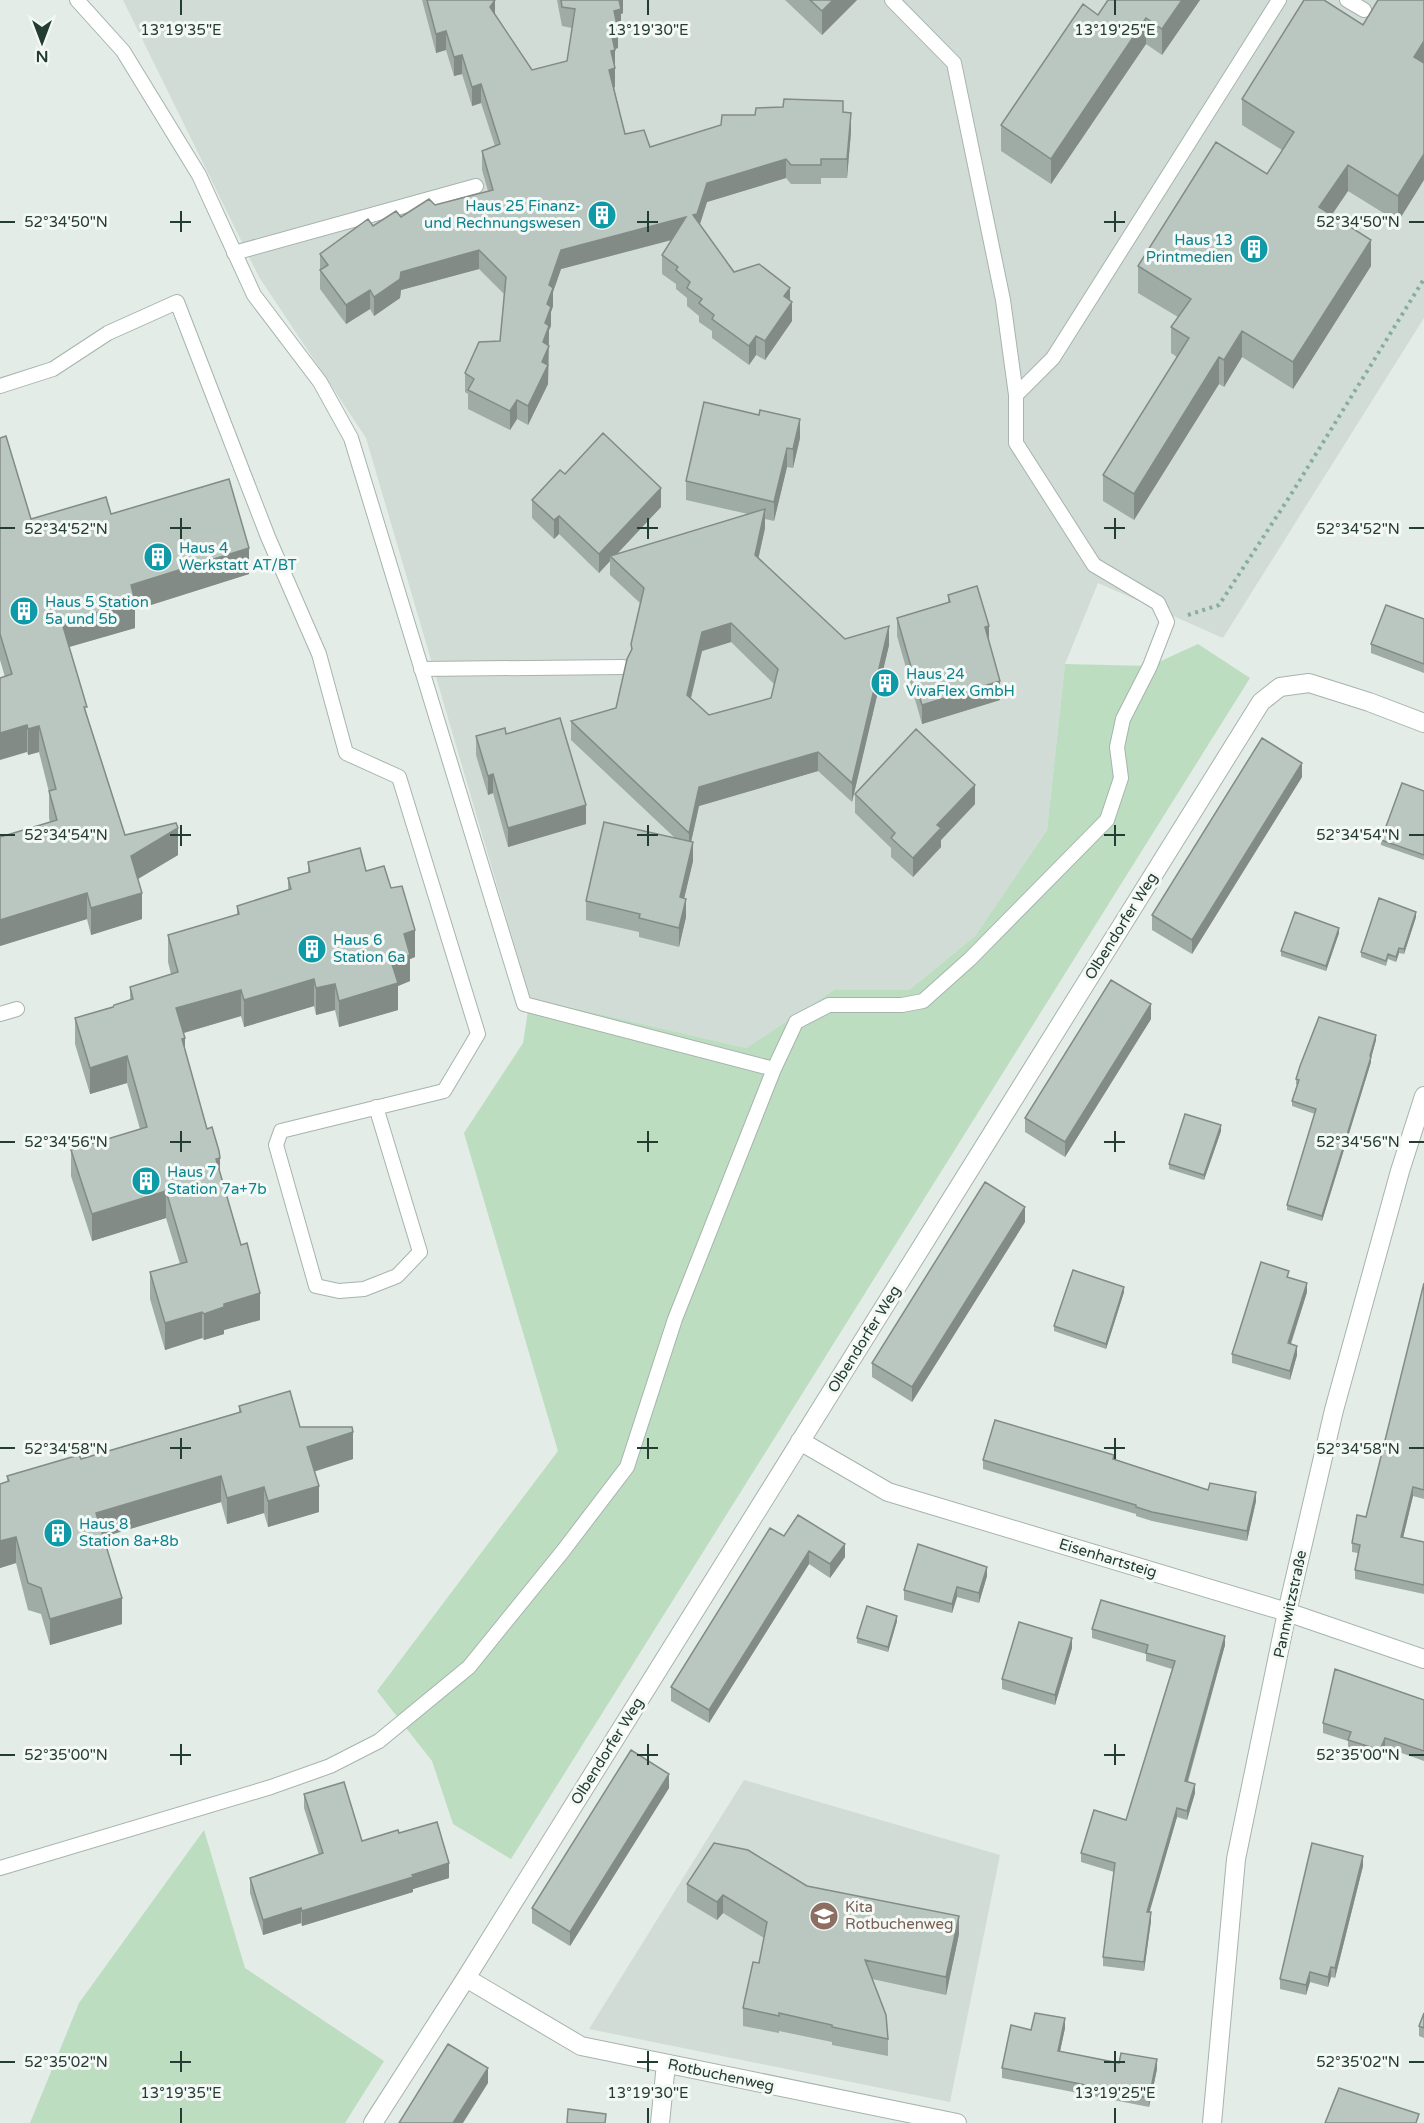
<svg xmlns="http://www.w3.org/2000/svg" width="1424" height="2123" font-family="'Varela Round',sans-serif">
<rect width="100%" height="100%" fill="#e3ece7"/>
<path fill="#d2dcd6" d="M123 0H1424V318L1223 638 1098 583 1065 664 1047 830 975 936 909 990H834L746 1048 530 998 366 438 259 277Z
M744 1780 1000 1855 950 2102 589 2029Z"/>
<path fill="#bdddc1" d="M1198 644 1250 678 511 1859 453 1824 432 1761 377 1691 558 1451 464 1133 523 1043 530 998 746 1048 834 990H909L975 936 1047 830 1065 664 1150 666Z
M204 1830 245 1968 384 2061 345 2123H30L79 2003Z"/>
<g fill="none" stroke-linecap="round" stroke-linejoin="round">
<g stroke="#a6b4ad" stroke-width="16">
<path id="service" d="M77 0 123 51 199 175 254 295 320 382 351 438 524 1004 774 1069
M1347 0 1364 10
M234 253 476 186
M0 386 53 369 108 333 177 302 268 537 319 654 346 753 399 777 478 1034 444 1091 281 1131 276 1145 316 1286 339 1291 364 1289 397 1276 420 1252 376 1107
M1016 395 1053 358 1279 0
M421 669 623 667
M0 1014 17 1009
M0 1868 271 1787 330 1766 379 1741 469 1667 563 1551 627 1467 675 1319 774 1069 796 1022 829 1005H902L923 1001 970 959 1107 820 1121 778 1117 747 1123 719 1150 666 1167 622 1158 603 1094 565 1016 443V395L1003 300 954 63 892 0"/>
</g>
<g stroke="#a6b4ad" stroke-width="20">
<path id="minor" d="M800 1441 888 1492 1287 1612 1424 1659
M466 1978 581 2046 957 2123
M373 2123 466 1978 1261 702 1280 687 1309 683 1369 702 1424 723
M660 2123 666 2064
M1212 2123 1236 1859 1287 1612 1334 1410 1400 1171 1424 1096"/>
</g>
<path stroke="#85af9c" stroke-width="4" stroke-dasharray="3 4.5" stroke-linecap="butt" d="M1188 615 1219 605 1290 496 1424 279"/>
<use href="#service" stroke="#fff" stroke-width="14"/>
<use href="#minor" stroke="#fff" stroke-width="18"/>
</g>
<path fill="#9faba5" fill-rule="evenodd" d="M422 0H495V16L532 70 567 61 572 28 562 26 557 0H623V13L621 14V28L618 29V48L615 49V87L614 88 625 134 650 147 843 112 851 132 847 178H821V184H791L786 178 707 202 700 224 734 272 790 301 792 321 765 360 756 355 749 365 712 338V331L699 322V316L687 306V298L676 289V284L662 274V255L672 240 561 269 553 292V306L551 312V326L549 330 548 384 528 425 517 419 510 430 468 409V394L465 392V373L500 341 504 294 479 269 401 290 400 298 374 316 370 309 346 324 320 289V254L373 226 435 205 488 191 482 170V151L495 146 481 103 472 106 462 74 454 76 446 50 436 53Z
M785 0H857L822 35Z
M1200 0 1162 55 1146 44 1051 184 1001 151V125L1098 15Z
M1424 0 1398 222 1348 191 1332 215 1371 266 1293 389 1242 357 1224 387 1219 384 1134 520 1103 501V475L1177 357 1171 353V327L1178 317 1138 293V266L1267 174 1282 150 1242 125V99L1363 25Z
M0 438 31 519 111 514 249 574 135 610V628L69 647 87 715 125 835 178 855 138 879 142 919 91 935 87 919 0 946V837L50 822 49 818V792L39 752 28 755 0 660Z
M800 438 793 468 787 467 774 521 765 519V528L758 559 845 639 889 645 852 802 818 771 699 806 691 842 693 861 684 898 686 917 679 947 639 937V932L586 920V901L675 838 571 740V721L616 708 631 650V644L640 603 610 575V561L599 573 559 534 554 539 532 518V500L565 474 661 507 617 554 748 514 686 500V481ZM731 642 774 684 771 698 709 715 691 698 702 651Z
M948 595 1000 700 922 724 897 636V618L948 602Z
M1424 619V673L1371 653V644Z
M506 734 586 824 508 847 493 793 488 795 476 755V736Z
M1302 777 1192 954 1152 930V915Z
M1424 791V860L1381 845V840Z
M855 794 975 804 941 840V847L913 877 891 857V848L855 813Z
M308 862 366 871 415 957 410 959V981L398 986V1010L339 1027 335 1010 316 1015 314 1006 244 1027 241 1016 184 1033 185 1050 220 1174 260 1320 224 1330V1334L204 1340 202 1338 165 1350 150 1299V1272L180 1264 166 1218 92 1241 71 1176V1150L140 1129 127 1083 90 1094 75 1044V1018L113 1007 130 1000V987L171 974 168 962V935L237 915V906L288 890V878L308 873Z
M1416 917 1404 954 1399 953 1396 962 1388 959 1386 966 1361 957V952Z
M1339 933 1326 971 1281 956V951Z
M1151 1019 1065 1157 1025 1132V1118Z
M1376 1040 1371 1057V1062L1322 1221 1287 1210V1205L1315 1114 1292 1106V1101L1297 1085 1296 1084V1079Z
M1221 1131 1204 1180 1169 1169V1164Z
M1025 1222 912 1402 872 1377V1363Z
M1289 1277 1307 1292 1291 1344 1297 1355 1290 1380 1232 1363V1354Z
M1424 1283V1499L1413 1496 1403 1538 1424 1542V1594L1355 1579V1570L1358 1553 1352 1552V1543L1366 1517Z
M1124 1292 1106 1349 1054 1331V1326Z
M239 1406 300 1427 353 1459 314 1471 319 1512 268 1527 264 1513 227 1524 221 1502 103 1537 122 1624 50 1645 41 1614 28 1610 16 1563 0 1568V1484L7 1482V1476L81 1459 239 1412Z
M1114 1459 1208 1490 1256 1501 1247 1541 1152 1521 1136 1516V1514L983 1469V1460Z
M784 1536 845 1557 830 1578 809 1564 709 1723 671 1701V1687Z
M987 1576 979 1603 957 1597 952 1613 904 1600V1590Z
M897 1621 888 1652 857 1643V1638Z
M1092 1629 1225 1645 1188 1782 1195 1793 1187 1820 1177 1817 1149 1912 1151 1921 1144 1971 1103 1966V1957L1114 1872 1081 1862V1853L1126 1820 1172 1669 1146 1661V1654L1092 1638Z
M1072 1648 1055 1705 1002 1689V1679Z
M1424 1700V1761L1385 1747 1380 1760 1348 1750V1741L1323 1733V1723Z
M669 1788 570 1946 532 1923V1908Z
M304 1794 362 1841 399 1833 449 1878 413 1889V1892L302 1926 301 1923 263 1935 250 1893V1878L319 1855 304 1808Z
M1363 1866 1335 1978 1331 1977 1328 1987 1310 1982 1306 1995 1280 1989V1979Z
M687 1884 807 1886 959 1934 946 1995 872 1979 888 2039V2056L832 2045V2042L779 2031V2033L743 2026V2008L759 1963 764 1938 723 1913 717 1920 687 1902Z
M1424 2013V2038L1419 2036V2026Z
M1065 2028 1060 2051 1119 2063 1157 2069 1149 2107 1002 2078V2068L1031 2030Z"/>
<path fill="#828b86" d="M495 0V18L490 7Z
M618 0H623V13L621 14V28L614 30V11Z
M833 0H857L822 35V11Z
M1182 0H1200L1162 55V29Z
M1146 18V44L1051 184V159Z
M618 29V48L612 50H615V87L609 89 611 32Z
M446 31V50L436 53V34Z
M1424 41V68L1414 57Z
M462 55V74L454 76V57Z
M481 84V103L472 106V87Z
M851 113V132L847 178V159Z
M1424 154V180L1398 222V196Z
M786 159V178L707 202 697 233 693 215 707 183Z
M1348 165V191L1319 233V207Z
M686 217V236L561 269 553 292V306L551 312V326L549 330 548 384 528 425V406L543 342 549 285 561 250Z
M1371 240V266L1293 389V362Z
M479 250V269L401 290 400 298 374 316V297L401 272Z
M790 288V306L792 302V321L765 360V341L784 296Z
M370 290V309L346 324V305Z
M1242 331V357L1224 387V360Z
M756 336V355L749 365V346Z
M1219 357V384L1134 520V494Z
M517 400V419L510 430V411Z
M800 419V438L793 468V449Z
M787 448V467L774 521V502Z
M661 488V507L613 558 610 556V561L599 573V554Z
M765 509V528L755 574V555Z
M559 516V534L554 539V520Z
M249 548V574L135 610V628L62 649V623L131 585Z
M731 623V642L702 651 687 714V695L702 632Z
M889 626V645L852 802V783Z
M989 626V645L985 627Z
M1000 681V700L922 724V705Z
M27 725V752L0 760V733Z
M39 726V752L28 755V729Z
M818 752V771L699 806 689 851V833L699 787Z
M1302 763V777L1192 954V940Z
M493 774V793L488 795V776Z
M975 785V804L941 840V847L913 877V858L937 825Z
M586 805V824L508 847V828Z
M178 828V855L131 883V856Z
M693 842V861L680 916V897Z
M87 893V919L0 946V920Z
M142 893V919L91 935V908Z
M686 899V917L679 947V928Z
M1416 912V917L1404 954V949Z
M1339 928V933L1326 971V966Z
M415 930V957L410 959V981L398 986V1010L339 1027V1001L391 961 404 934Z
M1399 948V953L1396 962V957Z
M314 979V1006L244 1027V1000Z
M335 984V1010L316 1015V988Z
M241 990V1016L176 1035V1008Z
M1151 1004V1019L1065 1157V1142Z
M1376 1035V1040L1370 1062V1056Z
M185 1038V1064L182 1039Z
M127 1056V1083L90 1094V1068Z
M1371 1057V1062L1322 1221V1216Z
M1221 1125V1131L1204 1180V1175Z
M220 1158V1184L216 1159Z
M166 1191V1218L92 1241V1214Z
M1025 1207V1222L912 1402V1387Z
M1307 1283V1292L1288 1352V1343Z
M1124 1287V1292L1106 1349V1344Z
M260 1293V1320L224 1330V1334L204 1340V1314L224 1304Z
M202 1312V1338L165 1350V1323Z
M1297 1346V1355L1290 1380V1371Z
M353 1432V1459L307 1474V1447Z
M221 1476V1502L96 1539V1513Z
M319 1486V1512L268 1527V1501Z
M264 1487V1513L227 1524V1498Z
M1413 1487V1496L1401 1546V1537Z
M1256 1492V1501L1247 1541V1531Z
M16 1537V1563L0 1568V1541Z
M845 1544V1557L830 1578V1564Z
M809 1551V1564L709 1723V1710Z
M987 1567V1576L979 1603V1593Z
M957 1587V1597L952 1613V1604Z
M122 1598V1624L50 1645V1619Z
M897 1616V1621L888 1652V1647Z
M1225 1636V1645L1185 1790V1781Z
M1072 1638V1648L1055 1705V1695Z
M1385 1738V1747L1380 1760V1750Z
M669 1774V1788L570 1946V1932Z
M1195 1784V1793L1187 1820V1811Z
M1177 1808V1817L1147 1921V1912Z
M1363 1856V1866L1335 1978V1968Z
M449 1863V1878L413 1889V1892L302 1926V1911Z
M723 1895V1913L717 1920V1902Z
M301 1908V1923L263 1935V1920Z
M1151 1912V1921L1144 1971V1962Z
M959 1916V1934L946 1995V1977Z
M1331 1967V1977L1328 1987V1977Z
M1310 1972V1982L1306 1995V1985Z
M1065 2018V2028L1058 2061V2051Z
M1157 2059V2069L1149 2107V2098Z
M488 2068V2083L463 2123H453Z"/>
<path fill="#b9c7c0" stroke="#828b86" stroke-width="1.5" fill-rule="evenodd" d="M427 0H495L490 7 532 70 567 61 575 9 562 7 561 0H619L621 9 614 11 618 29 611 32 615 50 611 51 615 68 609 70 625 134 644 130 650 147 721 125 722 115H755L756 108 783 107 784 99 843 101V112L851 113 847 159H821V165H791L786 159 707 183 697 214 693 215 734 272 759 264 790 288 784 296 792 302 765 341 756 336 749 346 712 319 714 315 699 303 702 299 687 288 690 282 676 270 678 267 662 255 686 217 561 250 549 285 553 288 547 304 551 307 545 323 549 326 543 342 549 346 542 362 548 365 528 406 517 400 510 411 468 390 474 379 465 373 479 342 500 341 506 277 479 250 401 272 400 279 374 297 370 290 346 305 320 270 328 265 320 254 368 219 373 226 396 211 401 217 429 199 435 205 493 190 482 151 500 144 481 84 472 87 462 55 454 57 446 31 436 34Z
M810 0H833L822 11Z
M1108 0H1182L1162 29 1146 18 1051 159 1001 125 1083 4 1098 15Z
M1304 0H1324L1363 25 1378 0H1424V41L1414 57 1424 63V154L1398 196 1348 165 1319 207 1371 240 1293 362 1242 331 1224 360 1219 357 1134 494 1103 475 1189 338 1171 327 1191 299 1138 266 1216 142 1267 174 1294 132 1242 99Z
M704 402 759 415 760 410 800 419 793 449 787 448 774 502 686 481Z
M603 433 661 488 599 554 559 516 554 520 532 500 560 470 565 474Z
M6 436 31 519 106 497 111 514 229 479 249 548 131 585 135 601 62 623 87 707H84L125 835 176 823 178 828 131 856 142 893 91 908 87 893 0 920V837L57 820 49 791 56 789 39 726 28 729 27 725 0 733V678L12 674 0 634V438Z
M765 509 755 555 845 639 889 626 852 783 818 752 699 787 689 833 571 721 616 708 627 659 632 649 631 644 644 588 610 556ZM731 623 778 669 771 698 709 715 687 695 702 632Z
M977 586 989 626 985 627 1000 681 922 705 897 618 950 602 948 595Z
M1386 605 1424 619V664L1371 644Z
M560 718 586 805 508 828 493 774 488 776 476 736 505 728 506 734Z
M916 729 975 785 937 825 941 828 913 858 891 838 895 833 855 794Z
M1262 738 1302 763 1192 940 1152 915Z
M1402 783 1424 791V855L1381 840Z
M604 822 693 842 680 897 686 899 679 928 639 918 640 914 586 901Z
M360 848 366 871 384 866 391 888 402 886 415 930 404 934 410 955 391 961 398 983 339 1001 335 984 316 988 314 979 244 1000 241 990 176 1008 185 1038 182 1039 207 1129 212 1127 219 1151 220 1158 216 1159 241 1245 247 1243 260 1293 224 1304V1307L204 1314 202 1312 165 1323 150 1272 187 1262 166 1191 92 1214 71 1150 147 1127 127 1056 90 1068 75 1018 113 1007 114 1005 133 999 130 987 178 972 168 935 239 914 237 906 291 889 288 878 310 872 308 862Z
M1379 898 1416 912 1404 949 1399 948 1396 957 1388 954 1386 961 1361 952Z
M1295 912 1339 928 1326 966 1281 951Z
M1111 980 1151 1004 1065 1142 1025 1118Z
M1319 1017 1376 1035 1370 1056 1371 1057 1322 1216 1287 1205 1316 1109 1292 1101 1299 1080 1296 1079 1300 1066Z
M1185 1114 1221 1125 1204 1175 1169 1164Z
M985 1182 1025 1207 912 1387 872 1363Z
M1261 1262 1289 1271 1287 1277 1307 1283 1288 1343 1297 1346 1290 1371 1232 1354Z
M1073 1270 1124 1287 1106 1344 1054 1326Z
M1424 1283V1490L1413 1487 1401 1537 1424 1542V1585L1355 1570 1360 1545 1352 1543 1357 1515 1366 1517Z
M290 1391 300 1427H352L353 1432 307 1447 319 1486 268 1501 264 1487 227 1498 221 1476 96 1513 122 1598 50 1619 41 1588 28 1583 16 1537 0 1541V1484L9 1481 7 1476 79 1455 81 1459 241 1412 239 1406Z
M995 1420 1114 1455 1113 1459 1208 1490 1210 1483 1256 1492 1247 1531 1152 1512 1136 1507V1505L983 1460Z
M798 1515 845 1544 830 1564 809 1551 709 1710 671 1687 770 1528 784 1536Z
M918 1544 987 1567 979 1593 957 1587 952 1604 904 1590Z
M1101 1600 1225 1636 1185 1781 1195 1784 1187 1811 1177 1808 1147 1912H1151L1144 1962 1103 1957 1115 1863 1081 1853 1094 1810 1126 1820 1175 1661 1146 1653 1148 1645 1092 1629Z
M867 1606 897 1616 888 1647 857 1638Z
M1019 1622 1072 1638 1055 1695 1002 1679Z
M1335 1669 1424 1700V1751L1385 1738 1380 1750 1348 1740 1351 1732 1323 1723Z
M631 1750 669 1774 570 1932 532 1908Z
M344 1782 362 1841 398 1830 399 1833 437 1822 449 1863 412 1875 413 1877 302 1911 301 1908 263 1920 250 1878 323 1853 304 1794Z
M714 1843 748 1850 807 1886 959 1916 946 1977 865 1960 886 2015 888 2039 832 2027V2025L779 2013V2016L743 2008 753 1962 759 1963 767 1922 723 1895 717 1902 687 1884Z
M1312 1843 1363 1856 1335 1968 1331 1967 1328 1977 1310 1972 1306 1985 1280 1979Z
M1035 2013 1065 2018 1058 2051 1119 2063 1121 2053 1157 2059 1149 2098 1002 2068 1011 2025 1031 2030Z
M1424 2013V2028L1419 2026Z
M448 2044 488 2068 453 2123H399Z
M1339 2088 1419 2114 1416 2123H1325Z
M568 2109 606 2114 605 2123H567Z"/>
<path fill="none" stroke="#243d33" stroke-width="2" d="M181 0V15M648 0V15M1115 0V15M181 211V232M648 211V232M1115 211V232M0 222H15M170 222H191M637 222H658M1104 222H1125M1409 222H1424M181 518V539M648 518V539M1115 518V539M0 528H15M170 528H191M637 528H658M1104 528H1125M1409 528H1424M181 825V846M648 825V846M1115 825V846M0 835H15M170 835H191M637 835H658M1104 835H1125M1409 835H1424M181 1131V1152M648 1131V1152M1115 1131V1152M0 1142H15M170 1142H191M637 1142H658M1104 1142H1125M1409 1142H1424M181 1438V1459M648 1438V1459M1115 1438V1459M0 1448H15M170 1448H191M637 1448H658M1104 1448H1125M1409 1448H1424M181 1744V1765M648 1744V1765M1115 1744V1765M0 1755H15M170 1755H191M637 1755H658M1104 1755H1125M1409 1755H1424M181 2051V2072M648 2051V2072M1115 2051V2072M0 2062H15M170 2062H191M637 2062H658M1104 2062H1125M1409 2062H1424M181 2108V2123M648 2108V2123M1115 2108V2123"/>
<defs>
<g id="building-disc" transform="scale(1.5)"><circle r="9.5" fill="#0f9aa8" stroke="#f4f9f6"/><path d="M-4-6H4V6H1V3H-1V6H-4ZM-2.5-4.3h1.7v1.8h-1.7ZM.8-4.3h1.7v1.8H.8ZM-2.5-1h1.7V.8h-1.7ZM.8-1h1.7V.8H.8Z" fill="#fff"/></g>
<g id="school-disc" transform="scale(1.5)"><circle r="9.5" fill="#8d6e63" stroke="#f4f9f6"/><path d="M0-5L7-2L0 1L-7-2ZM-4 1L0 2.5L4 1V4Q0 6-4 4Z" fill="#fff"/></g>
</defs>
<g fill-rule="evenodd">
<use href="#building-disc" x="602" y="215"/>
<use href="#building-disc" x="1254" y="249"/>
<use href="#building-disc" x="158" y="557"/>
<use href="#building-disc" x="24" y="611"/>
<use href="#building-disc" x="885" y="683"/>
<use href="#building-disc" x="312" y="949"/>
<use href="#building-disc" x="146" y="1181"/>
<use href="#building-disc" x="58" y="1533"/>
<use href="#school-disc" x="824" y="1916"/>
</g>
<g text-anchor="middle" dominant-baseline="central" stroke-width="6" stroke-linejoin="round" paint-order="stroke">
<g font-size="15" fill="#0d838f" stroke="#f4f9f6" text-anchor="start">
<text x="581" y="206" text-anchor="end">Haus 25 Finanz-<tspan x="581" dy="17">und Rechnungswesen</tspan></text>
<text x="1233" y="240" text-anchor="end">Haus 13<tspan x="1233" dy="17">Printmedien</tspan></text>
<text x="179" y="548">Haus 4<tspan x="179" dy="17">Werkstatt AT/BT</tspan></text>
<text x="45" y="602">Haus 5 Station<tspan x="45" dy="17">5a und 5b</tspan></text>
<text x="906" y="674">Haus 24<tspan x="906" dy="17">VivaFlex GmbH</tspan></text>
<text x="333" y="940">Haus 6<tspan x="333" dy="17">Station 6a</tspan></text>
<text x="167" y="1172">Haus 7<tspan x="167" dy="17">Station 7a+7b</tspan></text>
<text x="79" y="1524">Haus 8<tspan x="79" dy="17">Station 8a+8b</tspan></text>
</g>
<g font-size="15" fill="#243d33" stroke="#f4f9f6">
<text transform="translate(1121 926) rotate(-58)">Olbendorfer Weg</text>
<text transform="translate(864 1339) rotate(-58)">Olbendorfer Weg</text>
<text transform="translate(1108 1558) rotate(17)">Eisenhartsteig</text>
<text transform="translate(1290 1604) rotate(-78)">Pannwitzstraße</text>
<text transform="translate(607 1751) rotate(-58)">Olbendorfer Weg</text>
<text transform="translate(721 2075) rotate(12)">Rotbuchenweg</text>
</g>
<g font-size="15" fill="#785e54" stroke="#f4f9f6" text-anchor="start">
<text x="845" y="1907">Kita<tspan x="845" dy="17">Rotbuchenweg</tspan></text>
</g>
</g>
<g font-size="15" text-anchor="middle" fill="#243d33" stroke="#f4f9f6" stroke-width="6" stroke-linejoin="round" paint-order="stroke">
<text x="181" y="35">13°19'35"E</text>
<text x="648" y="35">13°19'30"E</text>
<text x="1115" y="35">13°19'25"E</text>
<text x="1358" y="227">52°34'50"N</text>
<text x="66" y="227">52°34'50"N</text>
<text x="1358" y="534">52°34'52"N</text>
<text x="66" y="534">52°34'52"N</text>
<text x="1358" y="840">52°34'54"N</text>
<text x="66" y="840">52°34'54"N</text>
<text x="1358" y="1147">52°34'56"N</text>
<text x="66" y="1147">52°34'56"N</text>
<text x="1358" y="1454">52°34'58"N</text>
<text x="66" y="1454">52°34'58"N</text>
<text x="66" y="1760">52°35'00"N</text>
<text x="1358" y="1760">52°35'00"N</text>
<text x="66" y="2067">52°35'02"N</text>
<text x="1358" y="2067">52°35'02"N</text>
<text x="181" y="2098">13°19'35"E</text>
<text x="648" y="2098">13°19'30"E</text>
<text x="1115" y="2098">13°19'25"E</text>
</g>
<g transform="translate(42 42) rotate(180)" stroke="#f4f9f6" stroke-width="4.5" paint-order="stroke">
<path d="M0-4.5L10 22L0 15L-10 22Z" fill="#243d33"/>
<text y="-9" font-size="16" font-weight="bold" text-anchor="middle" fill="#243d33">N</text>
</g>
</svg>
